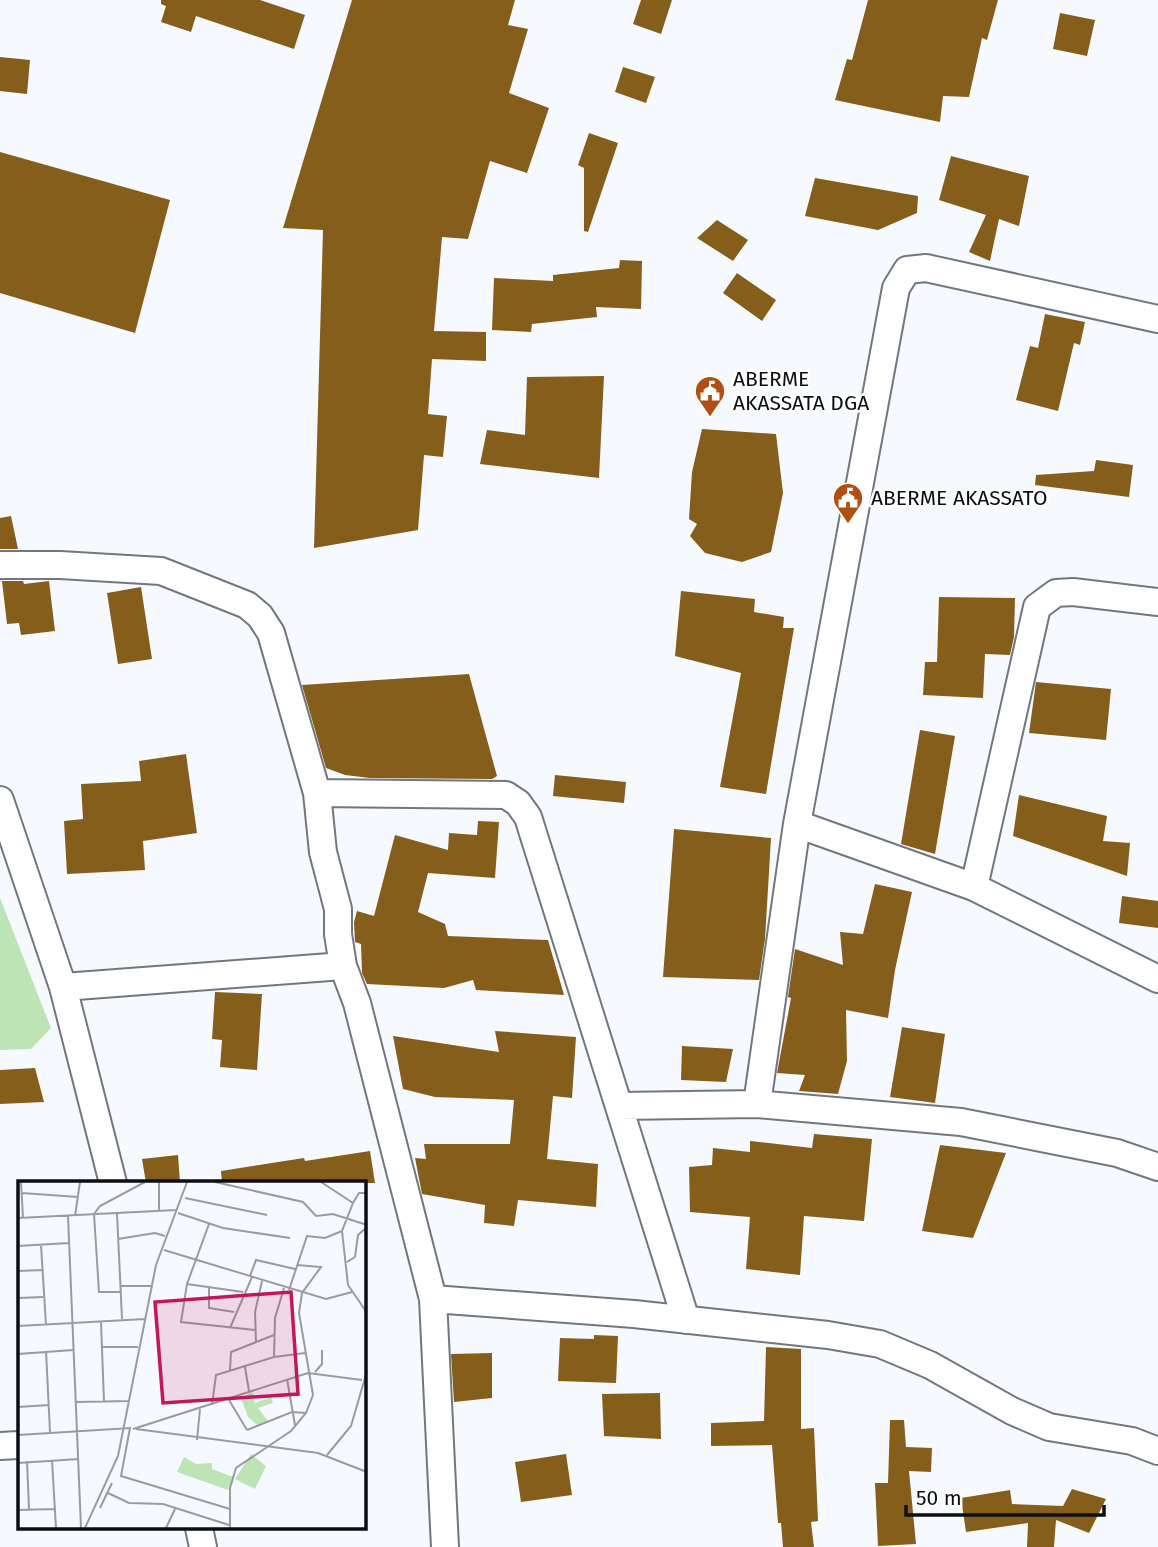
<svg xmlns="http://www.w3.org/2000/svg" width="1158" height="1547" font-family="'Fira Sans',sans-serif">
<rect width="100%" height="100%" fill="#f6faff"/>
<path fill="#bde4b4" d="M0 898 51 1028 31 1049 0 1050Z"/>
<path fill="#845e1a" d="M161 0H260L305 15 294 49 196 16 191 32 161 22 166 6 161 4Z
M352 0H515L508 25 528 29 509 93 549 108 527 173 490 161 468 239 442 237 434 331 486 332V361L432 359 428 414 447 416 443 457 424 455 418 530 314 548 323 230 283 228Z
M641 0H672L661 34 633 24Z
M868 0H998L987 40 982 38 969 97 943 96 940 122 835 100 847 59 852 60Z
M1060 13 1095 20 1087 56 1053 49Z
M0 57 30 60 27 94 0 91Z
M623 67 655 77 646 103 615 92Z
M589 133 618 143 588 232 584 231V168L578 165Z
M0 152 170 200 135 333 0 293Z
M951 156 1029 176 1019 226 999 219 990 261 969 252 986 215 939 200Z
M815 178 918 196 917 213 878 230 805 216Z
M717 220 748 240 733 261 697 238Z
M620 260 642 261 641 309 596 307 597 317 532 324 531 332 492 330 494 278 553 281V275L619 268Z
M737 273 776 300 762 321 723 293Z
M1045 314 1085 322 1080 345 1074 343 1058 411 1016 400 1030 346 1038 348Z
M604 376 599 478 480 464 487 430 525 435 527 377Z
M702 429 776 434 783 493 771 552 742 562 705 553 690 536 697 524 689 519 692 472Z
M1096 460 1133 465 1129 497 1035 485 1036 475 1094 471Z
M11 516 18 549H0V518Z
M2 581H23L24 584 49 581 55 631 21 635 19 623 7 624Z
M141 587 152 659 118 664 107 593Z
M681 591 755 599 754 612 784 617 783 628H794L766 794 720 787 741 673 675 656Z
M939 597 1015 598 1014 637 1010 655 985 654 983 698 923 695 925 662H937Z
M469 674 497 776 492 779 370 778 345 775 326 768 302 685Z
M1036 682 1111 689 1106 740 1029 733Z
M920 730 955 736 935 854 901 844Z
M186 754 197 833 143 841 145 870 67 874 64 821 83 819 81 784 141 781 139 761Z
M555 775 626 782 624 803 553 796Z
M1019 795 1107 816 1103 841 1130 843 1127 876 1013 836Z
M478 821 499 822 495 878 428 873 418 912 445 924 448 936 548 940 564 995 476 990 473 980 444 988 367 984 362 973 361 944 355 942 354 922 357 911 374 916 395 835 448 850 449 833 477 835Z
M674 829 771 838 765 939 759 980 663 977Z
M875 884 912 892 895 970 888 1018 846 1010 847 1061 838 1094 799 1091 805 1075 777 1073 791 998 788 997 795 949 843 965 840 932 863 934Z
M1122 896 1158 901V928L1119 923Z
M215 992 262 994 257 1070 220 1067 222 1040 212 1039Z
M902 1027 945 1034 935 1103 890 1097Z
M495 1031 576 1037 572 1098 553 1096 547 1159 598 1164 596 1207 518 1200 514 1226 484 1223 485 1205 422 1194 415 1158 426 1159 424 1144H510L514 1100 435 1097 403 1089 393 1036 499 1052Z
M682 1046 733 1049 726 1082 681 1080Z
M35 1068 44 1102 0 1104V1070Z
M814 1134 872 1139 864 1221 804 1216 800 1275 746 1269 750 1217 690 1212 689 1167 712 1165 713 1148 750 1152V1141L812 1148Z
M940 1145 1006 1153 973 1238 922 1231Z
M370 1151 375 1183H222L221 1171 304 1158 305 1161Z
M178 1155 180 1183H146L142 1159Z
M594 1335 618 1336 616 1383 558 1381 560 1338 594 1339Z
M766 1347 801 1349V1429L814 1428 818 1521 811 1522 814 1547H783L781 1523H778L772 1445 711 1446V1423L764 1421Z
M492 1353V1398L454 1402 451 1354Z
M660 1393 661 1439 604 1436 602 1394Z
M890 1420H904L906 1447 932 1448 931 1472 909 1471 916 1544 878 1546 875 1483H888Z
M566 1454 572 1495 521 1502 515 1462Z
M1072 1489 1106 1499 1089 1533 1056 1520 1054 1547H1027L1028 1523 966 1532 961 1498 1010 1490 1012 1504 1063 1506Z"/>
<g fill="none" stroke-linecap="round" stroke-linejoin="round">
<g stroke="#71777f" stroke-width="30">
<path id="minor" d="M0 565H60L161 571 247 605 260 616 271 633 317 793 323 852 338 909V934L343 966 357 1003 369 1050 433 1299 445 1547
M317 793 506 795 518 803 528 817 686 1320
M0 800 63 987 113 1183
M797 824 974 887 1158 979
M974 887 1037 607 1056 593 1073 592 1158 602
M63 987 343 966
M757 1104 797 824 896 288 907 270 926 268 1158 319
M619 1106 757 1104 961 1122 1117 1153 1158 1167
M433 1299 634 1314 828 1335 880 1344 930 1365 1012 1411 1049 1427 1132 1441 1158 1451
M0 1446 19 1445
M199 1528 203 1547"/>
</g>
<use href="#minor" stroke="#fff" stroke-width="26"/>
</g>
<defs>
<g id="civic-pin" transform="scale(1.575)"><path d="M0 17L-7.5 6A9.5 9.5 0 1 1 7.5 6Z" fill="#b14f13" stroke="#fff"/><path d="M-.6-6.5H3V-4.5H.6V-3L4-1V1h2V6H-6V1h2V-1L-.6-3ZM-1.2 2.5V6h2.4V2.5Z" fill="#fff"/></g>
</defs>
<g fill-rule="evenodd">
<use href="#civic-pin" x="710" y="391"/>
<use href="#civic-pin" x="848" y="498"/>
</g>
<g text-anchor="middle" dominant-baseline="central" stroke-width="5" stroke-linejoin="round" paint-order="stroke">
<g font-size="21" fill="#0c0e11" stroke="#fff" text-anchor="start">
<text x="733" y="379">ABERME<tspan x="733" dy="24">AKASSATA DGA</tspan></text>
<text x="871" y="498">ABERME AKASSATO</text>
</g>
</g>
<g transform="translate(18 1181)">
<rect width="348" height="348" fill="#f6faff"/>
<path d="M234 211 237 222 253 216 255 222 240 227 250 240 239 244 230 236 223 217ZM233 273 248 285 237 308 217 298ZM166 276 178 283 194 282V288L215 296 210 309 159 291Z" fill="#bde4b4"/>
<path fill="none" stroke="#989ca0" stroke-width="2" d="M3 1 5 37M141 1V30M197 1 285 21 298 35 315 33 349 44M303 1 335 22M4 12 60 16M349 12H341L335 22 324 50 330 104 349 132M167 17 249 34M99 32 104 138M160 32 205 47 272 57M50 35 63 347M57 35 62 1M0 37 158 29M191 43 169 103 163 141 237 149M100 58 137 52 147 55M23 64 28 144M0 65 51 62M146 69 308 118 334 111M329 81 337 76 340 54 349 46M0 90 24 89M232 95 238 79 277 88M169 103 225 111M102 105H134M191 106V127L216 131M271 109 289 55 307 57 324 50M103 111H81L76 33 82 25 127 1M0 117 25 116M83 141 86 221M0 145 127 138M212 147 234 96M238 161 237 131 244 100M84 166H120M28 170 32 251M0 173 55 169M256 176 257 137 266 107M227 186 231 210M212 189 213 171 256 154M297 191 304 183V169M269 198 277 244M211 219 229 249M58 221 112 220M194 224 198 194 256 176 287 172M0 226 31 224M115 248 290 192 344 199M118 248 300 272 349 291M229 249 274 231 288 232M0 254 112 247 103 295 212 328M179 259 182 228M309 274 333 245 349 190M34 279 38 347M9 280 11 328M0 282 61 278M90 312 111 322 145 323 211 344M82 327 94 302M0 329 36 328M67 347 100 275 138 84 169 1M148 347 157 328M212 347V307L218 287 273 250 288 232 295 214 281 132 284 112 303 86 279 84"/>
<path fill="#c2185b" fill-opacity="0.15" stroke="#c2185b" stroke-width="3.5" d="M273 111 280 213 145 222 137 121Z"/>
<rect width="348" height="348" fill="none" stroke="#0c0e11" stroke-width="3.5"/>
</g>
<path d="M906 1505v10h198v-10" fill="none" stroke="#0c0e11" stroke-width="3.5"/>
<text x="916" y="1505" font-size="21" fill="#0c0e11" stroke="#ffffff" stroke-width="5" paint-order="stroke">50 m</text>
</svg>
